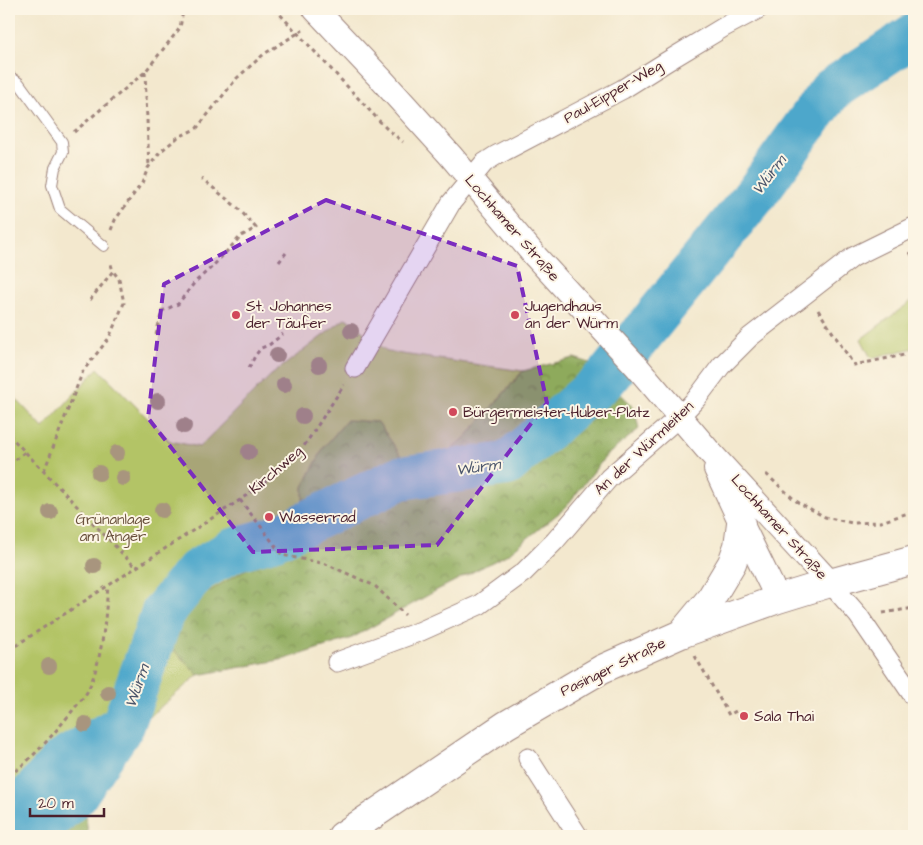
<svg xmlns="http://www.w3.org/2000/svg" width="923" height="845" font-family="'Architects Daughter',sans-serif">
<defs>
<pattern id="forest-crowns" width="20" height="18" patternUnits="userSpaceOnUse" patternTransform="scale(1.25)"><rect width="20" height="18" fill="#8eaa5b"/><path d="M2 6a3 3 0 1 1 6 0M12 15a3 3 0 1 1 6 0" fill="none" stroke="#768a4b"/></pattern>
</defs>
<rect width="100%" height="100%" fill="#fcf5e5"/>
<filter id="ink" filterUnits="userSpaceOnUse"><feTurbulence type="fractalNoise" baseFrequency=".02" numOctaves="2"/><feDisplacementMap in="SourceGraphic" scale="10" xChannelSelector="R" yChannelSelector="G"/><feConvolveMatrix kernelMatrix="1 2 1 2 8 2 1 2 1" color-interpolation-filters="sRGB"/></filter>
<filter id="wash" filterUnits="userSpaceOnUse"><feTurbulence type="fractalNoise" baseFrequency=".0096" numOctaves="4" result="noise"/><feDisplacementMap in="SourceGraphic" scale="20" xChannelSelector="R" yChannelSelector="G"/><feGaussianBlur stdDeviation="1.12" result="paint"/><feColorMatrix in="noise" values="0 0 0 0 0 0 0 0 0 0 0 0 0 0 0 0 0 1.4 0 .05"/><feComposite in="paint" operator="in"/></filter>
<g filter="url(#wash)">
<rect width="100%" height="100%" fill="#f3e8ce"/>
<path fill="#b3c466" stroke="#7e7248" d="M914 299V348L871 358 861 339Z
M346 318 388 352 523 371 465 438 436 463 407 466 168 644 198 675 144 721 85 806 53 836H9V391L43 428 98 368 170 441 199 447 270 376Z"/>
<path fill="url(#forest-crowns)" stroke="#6c6443" d="M574 358 590 363 634 407 639 429 606 456 565 508 508 554 439 589 352 638 285 659 198 675 168 644 173 613 308 532 303 512V487L324 447 347 420 378 422 408 466 436 463 465 438 523 371Z
M85 806 88 836H53Z"/>
<g fill="none" stroke-linecap="round" stroke-linejoin="round">
<path stroke="#4da7cb" stroke-width="44" d="M9 820 62 761 113 731
M30 836 75 796 123 725 163 612 197 571 233 550 275 538 400 478 507 464 606 378 755 195 831 90 914 35"/>
</g>
</g>
<g filter="url(#ink)">
<g fill="none" stroke-linecap="round" stroke-linejoin="round">
<g stroke="#9e847c" stroke-width="12">
<path id="service" d="M9 76 19 83 62 142 63 152 55 168 52 185 60 209 104 246"/>
</g>
<g stroke="#9e847c" stroke-width="21">
<path id="minor" d="M355 368 451 203 484 163 495 156 623 89 666 62 724 27 758 9
M830 583 858 615 914 697
M337 662 421 631 479 605 524 572 555 541 609 478 680 416 697 398 721 366 750 337 853 257 914 227
M528 758 578 836"/>
</g>
<g stroke="#9e847c" stroke-width="26">
<path id="tertiary" d="M315 9 382 80 450 155 536 257 638 368 707 449 830 583
M716 469 741 523 778 599"/>
</g>
<g stroke="#9e847c" stroke-width="30">
<path id="secondary" d="M682 633 711 598 732 563 738 546 741 523
M342 836 506 725 602 669 681 634 778 599 830 583 914 560"/>
</g>
<path stroke="#9e847c" stroke-width="3" stroke-dasharray="4 4" stroke-linecap="butt" d="M275 9 386 128 403 142
M145 72 149 167
M74 132 145 72 180 28 183 11
M111 230 115 220 142 183 148 168 160 152 177 138 197 128 237 78 264 54 303 30
M910 252 914 259
M279 262 286 253
M90 300 113 271 110 261
M818 310 854 365 914 353
M156 335 162 311 178 304 195 282 212 267 241 236 256 228 239 209 201 178
M249 368 255 356 261 348 269 345 283 334
M9 435 136 568
M9 465 25 452
M44 471 83 371 109 338 124 303 119 279 113 271
M766 474 796 501 825 517 852 523 881 522 914 511
M240 500 262 528 282 555 326 564 375 586 405 615
M883 613 914 608
M9 650 240 500 275 474 298 455 316 428 344 385
M695 656 729 715 736 711 740 718 743 716
M9 776C34 757 54 734 73 710 78 703 86 696 89 688 103 656 105 620 108 586"/>
<use href="#service" stroke="#fff" stroke-width="10"/>
<use href="#minor" stroke="#fff" stroke-width="19"/>
<use href="#tertiary" stroke="#fff" stroke-width="24"/>
<use href="#secondary" stroke="#fff" stroke-width="28"/>
</g>
<g fill="#a8957e">
<circle cx="351" cy="331" r="8"/>
<circle cx="277" cy="355" r="8"/>
<circle cx="319" cy="365" r="8"/>
<circle cx="284" cy="385" r="8"/>
<circle cx="158" cy="401" r="8"/>
<circle cx="303" cy="416" r="8"/>
<circle cx="184" cy="426" r="8"/>
<circle cx="249" cy="452" r="8"/>
<circle cx="117" cy="453" r="8"/>
<circle cx="99" cy="473" r="8"/>
<circle cx="123" cy="478" r="8"/>
<circle cx="162" cy="510" r="8"/>
<circle cx="50" cy="512" r="8"/>
<circle cx="94" cy="566" r="8"/>
<circle cx="49" cy="666" r="8"/>
<circle cx="108" cy="693" r="8"/>
<circle cx="85" cy="724" r="8"/>
</g>
</g>
<path fill="#7b2cbf" fill-opacity="0.2" stroke="#7b2cbf" stroke-width="4" stroke-dasharray="10 6" stroke-linejoin="round" d="M326 200 517 266 547 403 437 545 253 552 148 418 164 284Z"/>
<g fill="#d1495b" stroke="#fcf5e5" stroke-width="2">
<circle cx="236" cy="315" r="5"/>
<circle cx="515" cy="315" r="5"/>
<circle cx="453" cy="412" r="5"/>
<circle cx="269" cy="517" r="5"/>
<circle cx="744" cy="716" r="5"/>
</g>
<g text-anchor="middle" dominant-baseline="central" stroke-width="4" stroke-linejoin="round" paint-order="stroke">
<g font-size="15" fill="#4a1f2b" stroke="#fcf5e5">
<text transform="translate(613 92) rotate(-30)">Paul-Eipper-Weg</text>
<text transform="translate(512 228) rotate(49)">Lochhamer Straße</text>
<text transform="translate(644 448) rotate(-43)">An der Würmleiten</text>
<text transform="translate(276 470) rotate(-41)">Kirchweg</text>
<text transform="translate(779 527) rotate(48)">Lochhamer Straße</text>
<text transform="translate(613 667) rotate(-26)">Pasinger Straße</text>
</g>
<g font-size="15" fill="#4a1f2b" stroke="#fcf5e5" text-anchor="start">
<text x="246" y="306">St. Johannes<tspan x="246" dy="17">der Täufer</tspan></text>
<text x="525" y="306">Jugendhaus<tspan x="525" dy="17">an der Würm</tspan></text>
<text x="463" y="412">Bürgermeister-Huber-Platz</text>
<text x="279" y="517">Wasserrad</text>
<text x="754" y="716">Sala Thai</text>
</g>
<g font-size="15" fill="#6a513d" stroke="#fcf5e5">
<text x="113" y="519">Grünanlage<tspan x="113" dy="17">am Anger</tspan></text>
</g>
<g font-size="16" font-style="italic" fill="#4b556b" stroke="#fcf5e5">
<text transform="translate(769 175) rotate(-53)">Würm</text>
<text transform="translate(478 467) rotate(-8)">Würm</text>
<text transform="translate(137 686) rotate(-71)">Würm</text>
</g>
</g>
<rect width="923" height="845" fill="none" stroke="#fcf5e5" stroke-width="30"/>
<path d="M30 808v8h74v-8" fill="none" stroke="#4a1f2b" stroke-width="2.5"/>
<text x="38" y="808" font-size="15" fill="#4a1f2b" stroke="#fcf5e5" stroke-width="4" paint-order="stroke">20 m</text>
</svg>
